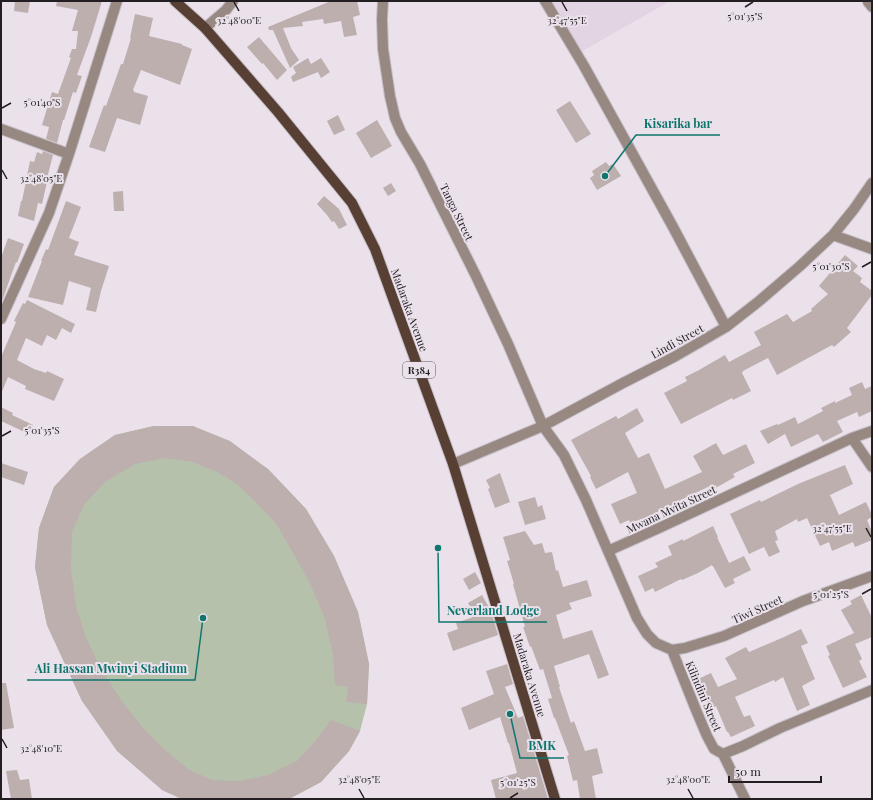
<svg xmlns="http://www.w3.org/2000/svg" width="873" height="800" font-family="'Playfair Display',serif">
<rect width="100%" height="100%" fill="#eae1eb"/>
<path fill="#e3d4e3" d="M552 1H670L581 52Z"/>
<path fill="#b6c1ac" d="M154 426H193L268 469 306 509 334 556 358 612 369 664 367 704 360 731 349 751 321 782 289 799H182L162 790 82 701 47 625 35 567 39 528 54 487 80 459 115 435Z"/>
<path fill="#bdafae" d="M15 1H30L28 13 14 11Z
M57 1H102L91 37 77 75 82 76 76 93 73 92 64 120H63L57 143 46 139 49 127 42 125 52 92 58 94 71 58 69 57 72 49H76L78 31H72L78 10 56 6Z
M331 1H357L360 15 353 17 357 35 344 37 341 21 324 24 323 19 302 22 303 26 283 28 291 48 299 60 290 68 273 30H269L268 27Z
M135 14 153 18 149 36 182 44V45L192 49 180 85 141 70 133 90 134 91V92L148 96 140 125 117 118 105 152 89 147 104 105 106 106 121 64H123L131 38H130Z
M259 37 287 70 277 80 263 63 262 64 247 47Z
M308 58 311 64 321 58 330 72 321 78 318 72 293 82 291 77 296 73 293 67Z
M570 101 591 134 576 143 556 110Z
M338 115 345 130 334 135 327 121Z
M377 120 392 146 371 158 356 133Z
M43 151 53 155 46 182H47L42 204 38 203 34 221 18 216 21 201H22L30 161 34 162 37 152 42 154Z
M606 162 609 166 613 164 621 176 597 190 590 178 594 175 592 171Z
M391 183 396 191 388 196 383 188Z
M123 191 124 211H114L113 192Z
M324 196 339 209 347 225 339 229 334 221 332 222 327 215 317 204Z
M66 201 81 207 69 238 79 242 74 255 109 266 101 291 96 312 86 310 91 288 69 281 63 305 28 297 42 261H41L46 249 48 250Z
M8 238 24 244 17 263 16 262 2 301H1V258Z
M845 255 858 266 853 271 862 278 860 282 872 291V295L847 328 851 332 834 347 832 345 777 375 768 358 743 371 742 373 751 391 733 400 732 398 681 424 664 393 687 381 685 377 699 370 725 355 729 362 761 345 754 332 787 314 793 322 812 311 811 309 828 294 819 286Z
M27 300 75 324 71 333 62 328 56 340 47 335 42 346 26 338 17 360 34 369 46 373 47 371 64 379 54 401 25 389 26 386 8 377 1 394V357L16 322 14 321 23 303 25 304Z
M862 382 865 389 872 386V411L859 417 857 412 837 421 843 432 823 442 818 434 791 447 785 434 768 444 760 431 777 424 778 425 795 417 798 424 823 411 821 408 835 401V403L852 395 849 388Z
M1 407 13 413 12 415 33 425 29 434 1 421Z
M637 408 644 421 625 433 638 458 649 453 665 489 702 472 693 456 716 443 723 455 746 444 755 463 733 474 735 477 712 490 710 486 672 504V505L647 517 630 523 629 520 620 524 611 504 637 493 628 472 596 489 590 477 591 476 571 440 616 416 618 419Z
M154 426H193L230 441 268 469 306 509 334 556 358 612 369 664 367 704 346 702 348 687 335 685 333 655 325 619 309 581 277 525 255 501 237 484 219 473 193 462 164 458 135 464 105 482 84 505 72 532 71 570 77 610 86 637 99 665 121 700 143 728 163 748 188 769 212 780 239 781 268 775 297 761 316 740 331 720 360 731 349 751 321 782 289 799H182L162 790 117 751 82 701 47 625 35 567 39 528 54 487 80 459 115 435Z
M1 463 28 472 24 485 1 477Z
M845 465 853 484 830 495 839 515 866 502 872 515V517L867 520 872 532V540L855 547 853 542 832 551 829 542 820 546 807 518 798 522 797 519 775 531 778 540 775 541 780 552 769 557 764 547 749 554 730 514 760 500 761 502 798 484Z
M500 473 510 502 495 508 488 489 490 488 486 480Z
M535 497 538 507 542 505 546 519 525 525 518 502Z
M713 526 718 537H717L729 563 744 556 751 570 733 579 735 583 725 588 713 566H712V565L698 573 682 580 681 579 655 592 653 588 645 592 638 576 658 567 655 563 672 555 668 546 683 539V541Z
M525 531 534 545 542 543 545 553 552 552 556 571 558 570 563 587 587 580 592 596 569 603 572 609 556 615 563 639 592 630 609 675 598 679 589 654 554 666 560 687H559L571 723 574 721 585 751 597 748 603 773 592 776 596 799H580L577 780 573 781 567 756 569 755 555 718H554L548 699 552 698 543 669 540 670 531 646 530 647 523 627H525L513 584H514L507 561 510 560 503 537Z
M475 572 481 583 469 590 463 579Z
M482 595 491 611 498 635 453 651 447 633 458 629 456 623 476 616 468 603Z
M861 595 872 618V637L855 644 862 659 859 661 867 677 843 688 828 656 830 655 826 646 854 633 841 610 852 604 850 601Z
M801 629 808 643 801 646 815 679 802 686 810 705 797 711 783 677 775 682 774 680 735 697 744 717 750 715 755 726 731 737 728 732H727L716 706 711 709 696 680 711 673 718 687 737 679 725 658 746 647 749 652 784 637Z
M507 664 513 684 505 687 518 718 523 716 548 799H496L491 780 517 773 509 743H508L500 717 469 730 461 708 494 694 486 671Z
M1 683H6L14 728 1 730Z
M17 770 20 780 29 779 32 799H11L6 771Z"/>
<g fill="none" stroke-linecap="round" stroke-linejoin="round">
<g stroke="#c6bec7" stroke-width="12">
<path id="street" d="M383 1 382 19 383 49 390 96 395 118 401 132 420 164 476 276 508 344 543 426 564 455 586 500 637 618 647 634 656 643 672 650 696 710 707 736 714 749 723 754 743 746 780 728 872 690
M545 1 584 66 673 227 726 327
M868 1V2L872 7
M205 28 226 10 233 1
M1 129 69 154
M833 235 872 249
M1 319 49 213 69 154 117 1
M852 438 872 467
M453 464 543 426 623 383 674 357 726 327 758 302 800 266 833 235 854 209 872 183
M608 551 659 528 852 438 872 431
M672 650 685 648 724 636 803 601 872 576
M723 754 745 799"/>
</g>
<g stroke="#c6bec7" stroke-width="12">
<path id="primary" d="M175 1 205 28 278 112 352 203 375 249 453 464 555 799"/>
</g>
<use href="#street" stroke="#978982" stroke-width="10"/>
<use href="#primary" stroke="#574033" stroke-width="10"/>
</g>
<path fill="none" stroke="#221e22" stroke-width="1.5" d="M234 2 239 11M562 2 567 11M745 7 753 2M2 108 11 103M2 170 7 179M862 267 871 262M2 436 11 431M866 528 871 537M862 594 871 589M2 739 7 748M359 789 364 798M688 789 693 798M510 798 518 793"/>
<g text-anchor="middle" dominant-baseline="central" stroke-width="4" stroke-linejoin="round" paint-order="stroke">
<rect fill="#eae1eb" stroke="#5e585e" stroke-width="1" x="403" y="362" width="32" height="16" rx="3"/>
<g font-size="10" font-weight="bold" fill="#221e22">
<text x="419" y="370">R384</text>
</g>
<g font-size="11" fill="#221e22" stroke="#eae1eb">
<text transform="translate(457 212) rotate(64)">Tanga Street</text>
<text transform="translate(410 310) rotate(70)">Madaraka Avenue</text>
<text transform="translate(677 341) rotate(-29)">Lindi Street</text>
<text transform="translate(671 509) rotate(-25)">Mwana Mvita Street</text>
<text transform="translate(757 609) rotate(-24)">Tiwi Street</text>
<text transform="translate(530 675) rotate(73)">Madaraka Avenue</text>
<text transform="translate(704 696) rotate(67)">Kilindini Street</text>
</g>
</g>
<g font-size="10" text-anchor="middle" fill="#221e22" stroke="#eae1eb" stroke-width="4" stroke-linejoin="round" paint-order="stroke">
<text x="745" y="20">5°01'35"S</text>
<text x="239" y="24">32°48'00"E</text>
<text x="567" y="24">32°47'55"E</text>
<text x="42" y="106">5°01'40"S</text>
<text x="41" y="182">32°48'05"E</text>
<text x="831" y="270">5°01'30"S</text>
<text x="42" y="434">5°01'35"S</text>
<text x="832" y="532">32°47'55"E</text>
<text x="831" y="598">5°01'25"S</text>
<text x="41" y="752">32°48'10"E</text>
<text x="359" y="783">32°48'05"E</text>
<text x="688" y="783">32°48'00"E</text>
<text x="518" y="786">5°01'25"S</text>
</g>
<path fill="none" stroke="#0f766e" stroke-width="1.5" d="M605 176L636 135H720M438 548L439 622H547M203 618L195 680H27M510 714L520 758H564"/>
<g fill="#0f766e" stroke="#eae1eb" stroke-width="1.5">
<circle cx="605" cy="176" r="4"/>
<circle cx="438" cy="548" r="4"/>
<circle cx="203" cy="618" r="4"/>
<circle cx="510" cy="714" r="4"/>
</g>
<g font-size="12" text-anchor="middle" font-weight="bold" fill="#0f766e" stroke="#eae1eb" stroke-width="4" stroke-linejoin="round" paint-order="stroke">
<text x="678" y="128">Kisarika bar</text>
<text x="493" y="615">Neverland Lodge</text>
<text x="111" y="673">Ali Hassan Mwinyi Stadium</text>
<text x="542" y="750">BMK</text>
</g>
<rect width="873" height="800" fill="none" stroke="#221e22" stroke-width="4"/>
<path d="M729 776v6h92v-6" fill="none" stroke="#221e22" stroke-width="2"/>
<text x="735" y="776" font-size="12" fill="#221e22" stroke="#eae1eb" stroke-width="3" paint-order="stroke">50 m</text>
</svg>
